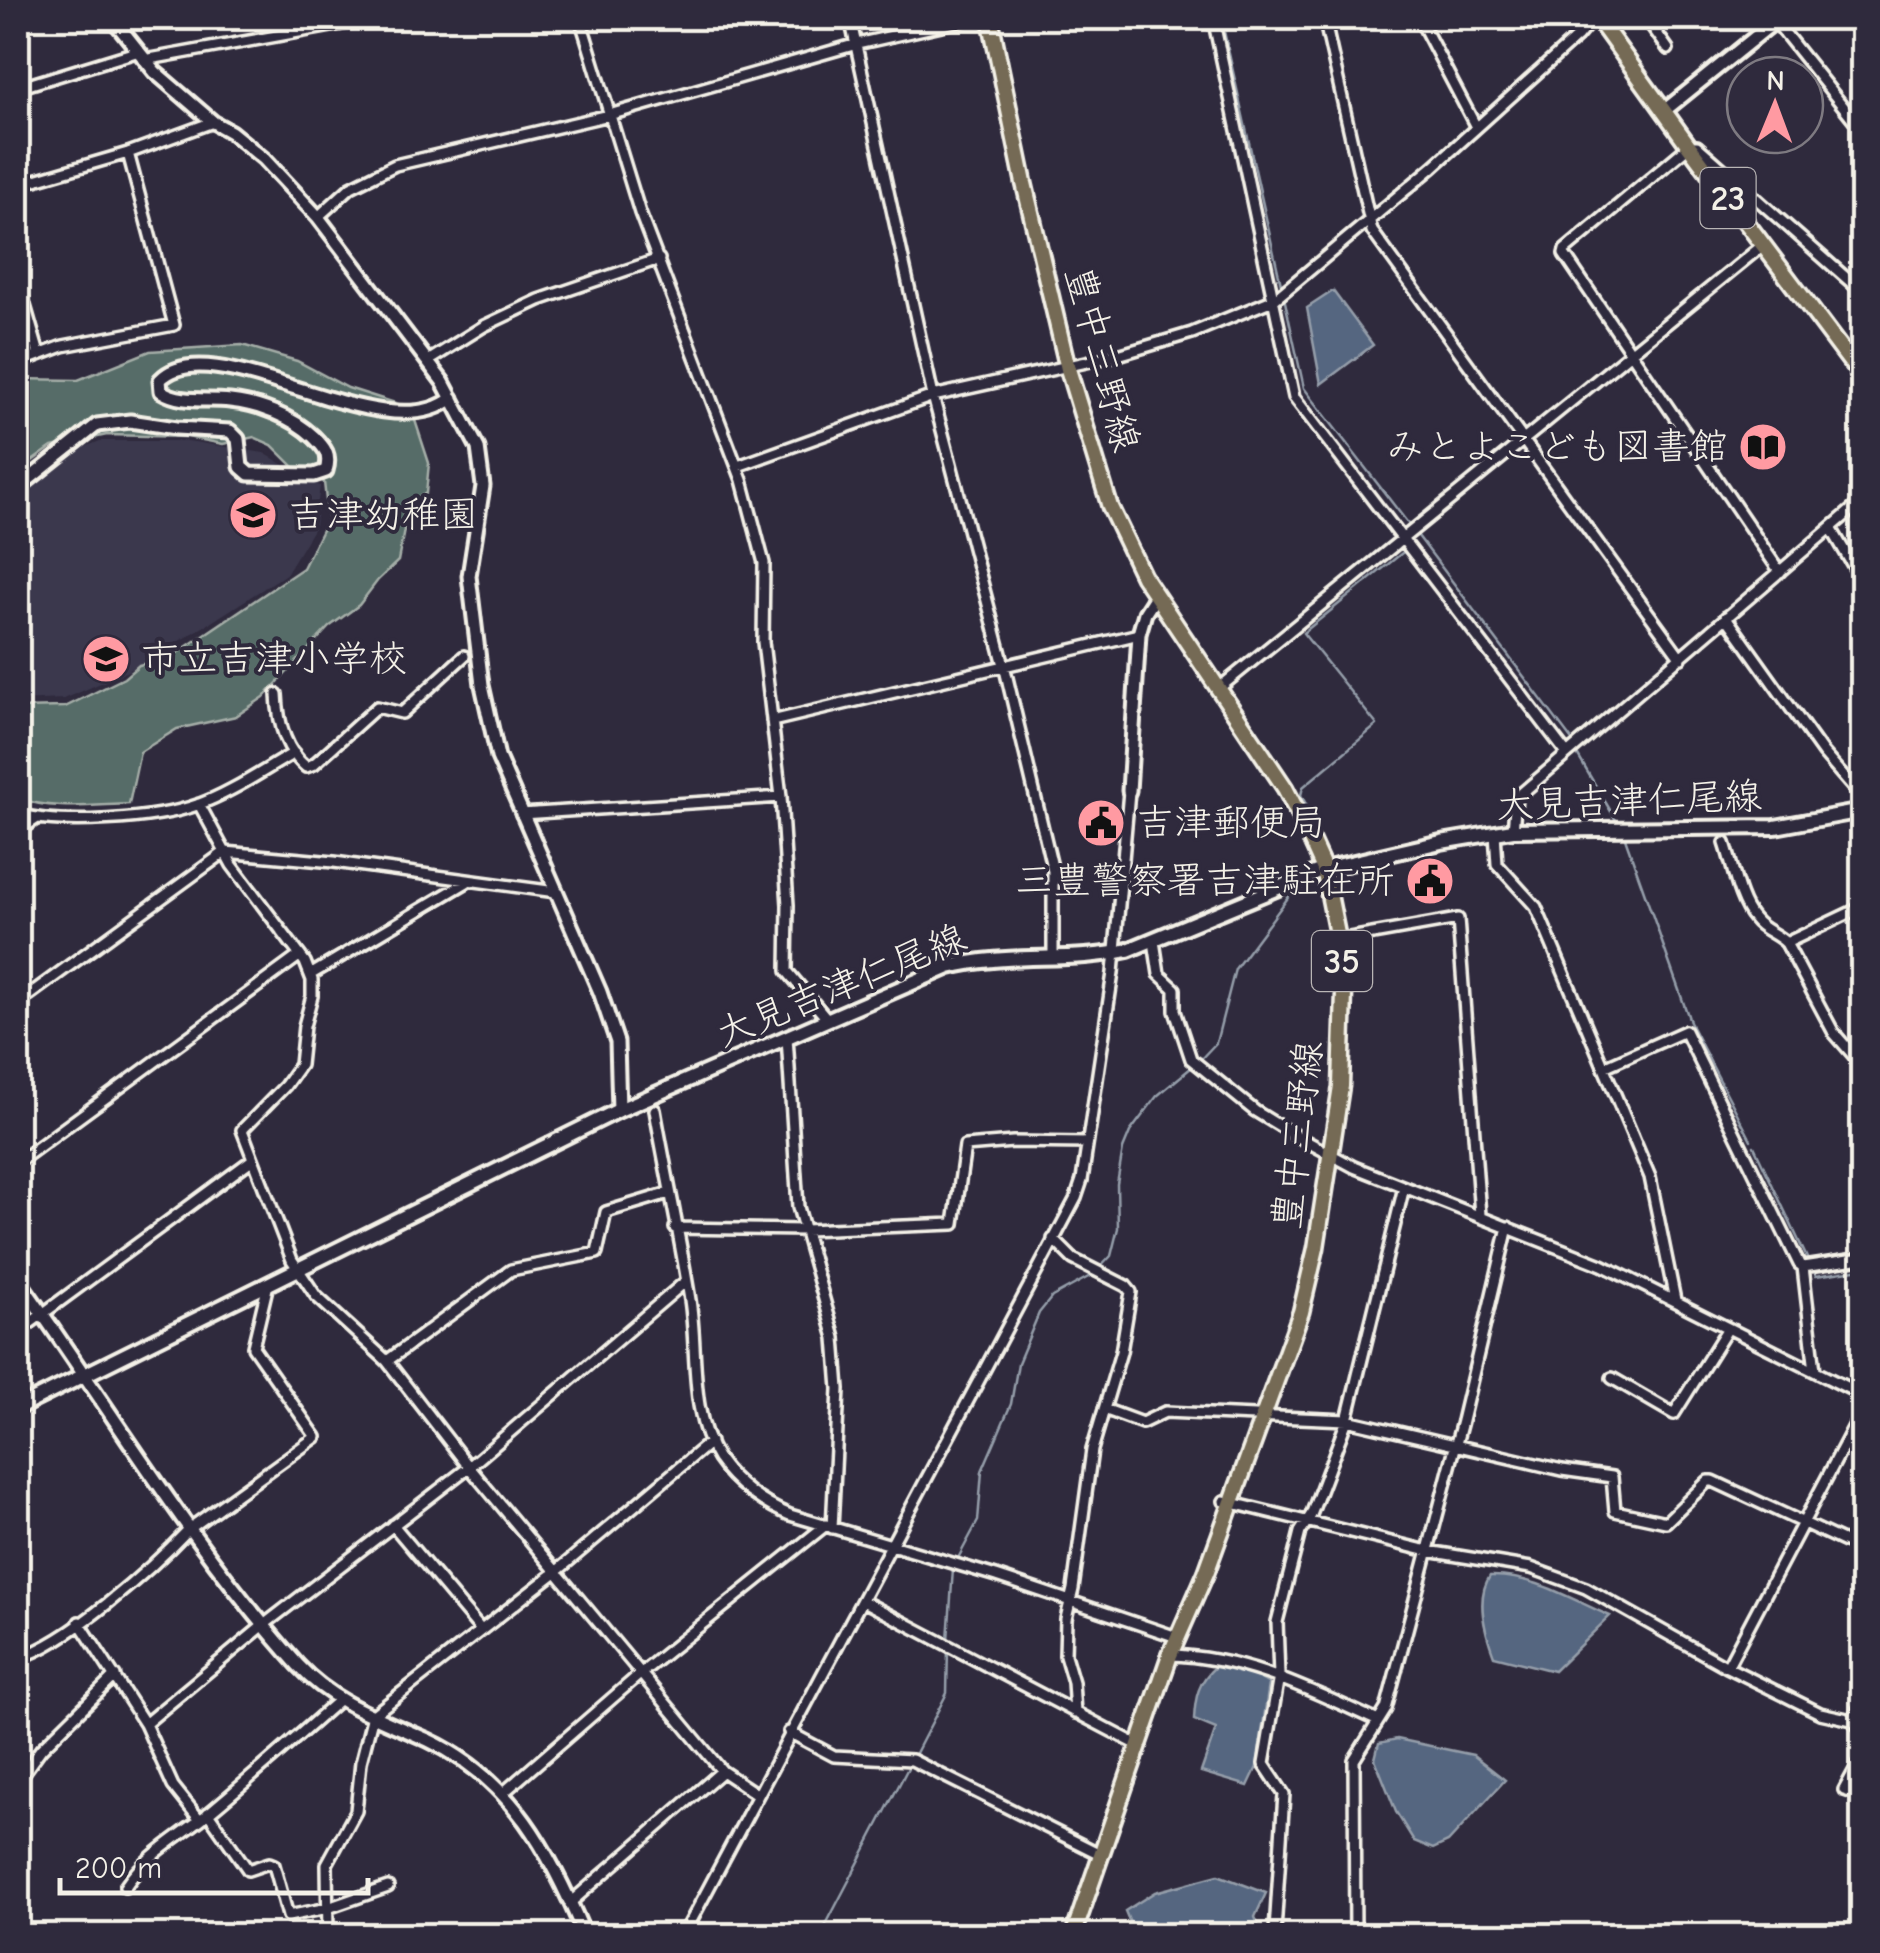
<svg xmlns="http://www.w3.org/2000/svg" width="1880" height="1953" font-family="'Comic Neue','Klee One',sans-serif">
<rect width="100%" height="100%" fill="#2f2a3d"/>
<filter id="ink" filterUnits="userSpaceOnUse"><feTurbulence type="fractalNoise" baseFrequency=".01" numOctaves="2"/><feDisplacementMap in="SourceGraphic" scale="20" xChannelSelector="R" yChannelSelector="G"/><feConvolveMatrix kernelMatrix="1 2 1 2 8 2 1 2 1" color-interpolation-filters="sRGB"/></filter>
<g filter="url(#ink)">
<path fill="#3b384e" d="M100 441H188L264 453 320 486 315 526 286 574 210 623 126 672 64 699 18 701V481L25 471Z"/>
<path fill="#566c67" stroke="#a5aea8" stroke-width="2.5" d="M242 345 297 361 348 388 411 408 429 463 426 493 403 507 404 530 398 561 378 580 359 605 329 627 264 697 236 716 177 729 140 752 129 804C94 805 51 811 18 798V708L65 707 124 678 139 665 171 657 303 568 328 518 324 482 295 468 272 445 254 437 223 444 187 437 107 435 52 447 18 471V379L78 380 150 351Z"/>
<path fill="#556680" stroke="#959eaa" stroke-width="2.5" d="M1333 291 1373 345 1321 384 1307 308Z
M1490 1576C1534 1575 1570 1599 1610 1616L1554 1671 1494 1656C1485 1632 1475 1598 1490 1576Z
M1216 1666 1254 1675 1269 1684 1257 1767 1248 1786 1201 1772 1216 1729 1194 1720C1195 1697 1198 1682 1216 1666Z
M1397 1739 1473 1755 1505 1780 1448 1842 1433 1849 1414 1841 1396 1812 1375 1759 1379 1743Z
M1218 1875 1266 1893 1255 1917 1262 1935H1135L1125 1911 1155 1892Z"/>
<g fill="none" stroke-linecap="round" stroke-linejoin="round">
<path stroke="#959eaa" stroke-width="2.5" d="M1221 18 1282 289
M1284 297 1304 388 1410 526
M1415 532 1571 739
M1578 756 1619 825
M1312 815 1301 795 1303 787 1377 725 1303 633 1407 549
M1623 832 1692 1027 1751 1140
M1198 1062 1216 1043 1235 969 1293 891
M1754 1146 1807 1258
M1815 1273 1816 1276 1862 1269
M956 1562 978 1521 982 1471 1011 1404 1018 1363 1039 1313 1052 1297 1094 1274 1111 1256 1118 1228 1117 1184 1123 1149 1130 1132 1157 1096 1192 1067
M948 1640 953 1569
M914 1757 947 1693 948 1648
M820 1936 910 1764"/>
<g stroke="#f4f1e8" stroke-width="16">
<path id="minor" d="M580 18 640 213 742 480 764 563 763 642 781 797 788 905 787 971 828 1020
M850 18 933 396 1004 665 1053 871V957
M1213 18 1294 397 1567 754
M1324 18 1372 231 1681 658
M1419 18 1476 127
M1646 18 1668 49
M1775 21 1862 130
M144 60 376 18
M18 88 136 52
M18 185 128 153 213 122
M318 217 351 187 395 165 609 115 857 44 973 18
M18 281 39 354
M428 361 484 326 539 300 659 259
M18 363 63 346 174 325 128 153
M738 466 933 396 1118 355 1192 333 1275 299 1433 167 1577 37 1593 18
M1831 528 1862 581
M1780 572 1564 254 1565 250 1689 146H1697L1862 292
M1726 617 1823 753 1862 798
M1218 689 1763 245
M277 694C278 721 284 749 306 767L314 764 377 707 402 713 464 656
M772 721 1139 634
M199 804 232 865 305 962 312 980V996L304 1026 300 1065 285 1086 242 1130 292 1260 316 1296 387 1361 469 1467 722 1771 758 1795
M18 814C60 826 155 820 197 805 231 793 262 771 294 753
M521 814 781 797
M1513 830 1516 798 1862 501
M18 831 36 819
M1495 833 1497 864 1536 907 1650 1177 1675 1300
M1725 843C1733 866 1738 901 1754 919 1762 930 1776 933 1786 943L1834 1033 1862 1065
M1154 941 1159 974 1175 989V1011L1191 1059 1255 1111 1291 1133 1354 1167 1602 1265 1862 1395
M1327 942 1458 919 1480 1215
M1786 943 1862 907
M310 975 467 882
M18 1003 225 852 334 862 556 892
M787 1037 798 1207 835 1338 839 1389 832 1528
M1604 1067 1685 1031 1799 1264 1803 1267 1815 1371
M655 1110C666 1173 680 1237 690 1300 698 1351 689 1413 718 1459 735 1484 763 1504 790 1515L996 1576 1177 1637
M18 1162 299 956
M675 1228 805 1230 954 1224 965 1146 1013 1142 1087 1143
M1053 1239 1073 1259 1126 1286 1131 1292 1121 1352 1092 1450 1073 1589 1066 1619 1065 1655 1073 1682 1075 1713
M1803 1267 1862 1258
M18 1332 253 1159
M387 1361 511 1270 597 1253 606 1212 669 1193
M1612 1378 1674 1414 1728 1328
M1104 1409 1142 1423 1165 1412 1347 1420 1562 1470 1612 1477 1615 1511 1666 1522 1708 1481H1713L1862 1550
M1224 1501 1428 1551 1531 1568 1586 1588 1727 1667 1820 1713 1852 1720 1862 1730
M393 1525 481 1630
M863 1601 1138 1745
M79 1622 145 1724 173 1786 200 1820
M1170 1655C1245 1657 1310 1690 1378 1721
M18 1658C69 1643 152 1568 189 1529L316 1437 253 1347 268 1284
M1727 1667 1862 1411
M1852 1720 1862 1703
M145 1724 265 1624 469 1467 686 1281
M789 1732 834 1756 912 1760 1100 1854
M1862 1757 1844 1790 1862 1796
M18 1781 41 1749 115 1676
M503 1793 640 1674 826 1525
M208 1813 248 1870 269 1863 274 1865 288 1916 328 1908 388 1887
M125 1887C146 1855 176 1839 205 1816 251 1778 295 1739 339 1700
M571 1902 722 1771
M1275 1931 1284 1794 1264 1764 1279 1676 1277 1622 1300 1532 1311 1515 1347 1420 1404 1187
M328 1936 327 1864 356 1811 361 1762 373 1715 557 1571 710 1442
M683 1936 1076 1198 1082 1180 1113 973 1129 791
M1355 1936 1354 1760 1386 1709 1462 1421 1508 1227"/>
</g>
<g stroke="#f4f1e8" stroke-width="19">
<path id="tertiary" d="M112 18 155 72 213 122 231 132 264 159 318 217 443 382 478 448 483 486 469 576 482 685 498 757 600 992 617 1042 619 1110
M1664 111 1779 18
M18 488 97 425 130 421 176 428 230 431 238 439 241 467 249 474 314 475 326 471C331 455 325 448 314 437 293 417 259 404 230 401 206 398 182 404 161 391L160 380C212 325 384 454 452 398
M1129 791 1139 634 1145 613 1156 596
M18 1279C110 1408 191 1546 298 1665 334 1704 381 1719 428 1740 512 1779 551 1854 585 1936"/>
</g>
<g stroke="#f4f1e8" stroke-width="20">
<path id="secondary" d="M18 1408 619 1110 949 967C1008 952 1069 963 1128 950L1324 869 1441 842 1513 830 1775 827 1862 811"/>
</g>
<g stroke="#f4f1e8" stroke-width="21">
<path id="primary" d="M990 18 1024 183 1068 369 1110 507 1143 576 1285 788 1305 827 1324 869 1341 954 1344 993 1341 1086 1316 1248 1301 1312 1206 1573 1170 1655 1073 1936
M1597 18 1689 146 1862 377"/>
</g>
<use href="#minor" stroke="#2f2a3d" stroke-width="9"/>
<use href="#tertiary" stroke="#2f2a3d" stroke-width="11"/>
<use href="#secondary" stroke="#2f2a3d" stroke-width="12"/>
<use href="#primary" stroke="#746b55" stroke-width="14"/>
</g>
</g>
<defs>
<g id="library-disc" transform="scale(2.5)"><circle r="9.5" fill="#ff9aa2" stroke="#2f2a3d"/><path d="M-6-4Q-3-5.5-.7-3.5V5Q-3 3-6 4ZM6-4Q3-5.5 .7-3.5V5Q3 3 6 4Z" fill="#111"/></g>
<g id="school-disc" transform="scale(2.5)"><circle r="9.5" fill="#ff9aa2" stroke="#2f2a3d"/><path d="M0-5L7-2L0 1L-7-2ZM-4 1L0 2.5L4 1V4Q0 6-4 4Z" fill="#111"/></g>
<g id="civic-disc" transform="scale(2.5)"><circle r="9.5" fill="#ff9aa2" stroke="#2f2a3d"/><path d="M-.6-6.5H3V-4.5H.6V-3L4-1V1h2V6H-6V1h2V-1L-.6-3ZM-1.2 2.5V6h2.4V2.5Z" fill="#111"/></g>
</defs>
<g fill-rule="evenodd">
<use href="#library-disc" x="1763" y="447"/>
<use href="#school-disc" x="253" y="515"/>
<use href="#school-disc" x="106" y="659"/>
<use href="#civic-disc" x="1101" y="823"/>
<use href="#civic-disc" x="1430" y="881"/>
</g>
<g text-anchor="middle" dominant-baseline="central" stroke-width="8" stroke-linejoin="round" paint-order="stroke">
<g fill="#2f2a3d" stroke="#b9b5b5" stroke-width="2.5">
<rect x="1700.5" y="168" width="55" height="60" rx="8"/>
<rect x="1312" y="931" width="60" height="60" rx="8"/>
</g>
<g font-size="35" font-weight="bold" fill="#f4f1e8">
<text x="1728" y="198">23</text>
<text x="1342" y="961">35</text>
</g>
<g font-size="38" fill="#f4f1e8" stroke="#2f2a3d">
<text transform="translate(1102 359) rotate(75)">豊中三野線</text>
<text transform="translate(1629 801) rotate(-2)">大見吉津仁尾線</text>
<text transform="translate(841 986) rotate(-22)">大見吉津仁尾線</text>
<text transform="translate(1298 1135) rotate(-83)">豊中三野線</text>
</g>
<g font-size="38" fill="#f4f1e8" stroke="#2f2a3d" text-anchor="start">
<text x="1728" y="447" text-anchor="end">みとよこども図書館</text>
<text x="288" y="515">吉津幼稚園</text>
<text x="141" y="659">市立吉津小学校</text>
<text x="1136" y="823">吉津郵便局</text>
<text x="1395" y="881" text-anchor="end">三豊警察署吉津駐在所</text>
</g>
</g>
<rect width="1880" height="1953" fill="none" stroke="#2f2a3d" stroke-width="60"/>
<rect x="30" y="30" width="1820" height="1893" fill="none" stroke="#f4f1e8" stroke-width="4" filter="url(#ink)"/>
<g transform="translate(1775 105) rotate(1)"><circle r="48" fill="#2f2a3d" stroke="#7e7a81" stroke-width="2.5"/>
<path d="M0-8L18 38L0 25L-18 38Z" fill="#ff9aa2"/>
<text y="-15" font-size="28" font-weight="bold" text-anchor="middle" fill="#f4f1e8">N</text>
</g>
<path d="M60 1878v15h308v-15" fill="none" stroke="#f4f1e8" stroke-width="5"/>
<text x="75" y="1878" font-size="30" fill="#f4f1e8" stroke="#2f2a3d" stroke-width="8" paint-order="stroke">200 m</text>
</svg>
